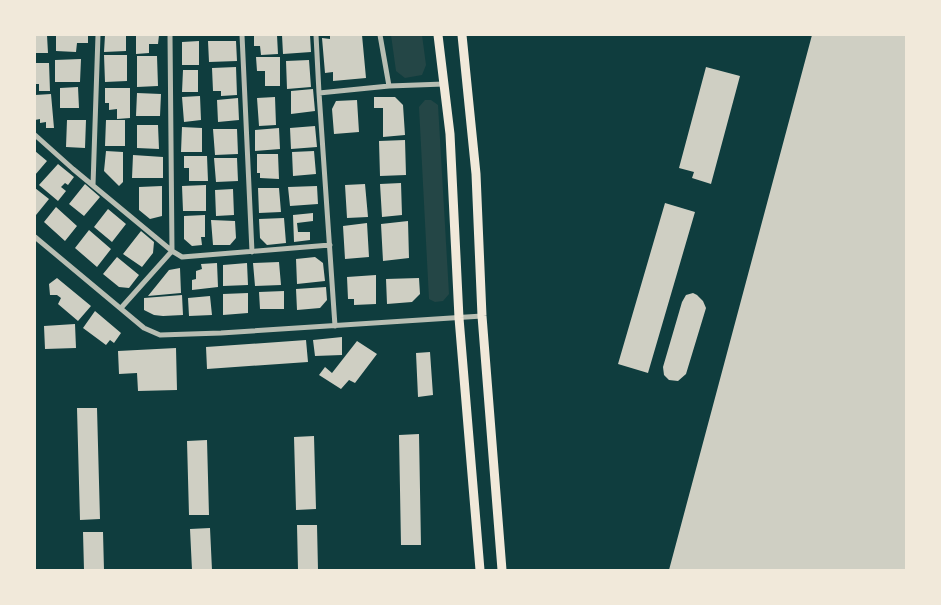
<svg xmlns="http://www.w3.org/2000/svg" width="941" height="605" font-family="Mulish,sans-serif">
<rect width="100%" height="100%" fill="#0f3d3e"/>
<path fill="#244646" d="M391 35H422L426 65 422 75 405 78 396 71Z
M425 100H431L438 105 449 294 443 301 435 302 429 299 419 107Z"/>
<path fill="#cfcfc3" d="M35 35H47L48 53H35Z
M56 35H88V43H77L76 52 56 51Z
M105 35H126V51L104 52Z
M136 35H159L158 44H149V53L136 54Z
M254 35H277L278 54 261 55 260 46H254Z
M282 35H310L311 52 283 54Z
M330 35H362L366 78 333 81V72L325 73 322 38 330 39Z
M812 35H906V570H669Z
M199 41V65H182V42Z
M208 41H236L237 61 209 62Z
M104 55H127V81L105 82Z
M137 56H157L158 86 137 87Z
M256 57H280V86H265V71H257Z
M81 59 80 82H55V60Z
M309 60 311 87 287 89 286 61Z
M35 63H49L50 91H39V84H35Z
M236 67 237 95 221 96V91H213L212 68Z
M706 67 740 76 711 184 692 178 694 172 679 168Z
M183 70H198V92H182Z
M78 87 79 108H60V88Z
M105 88H130V118L117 119V109L109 110V103H105Z
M313 89 315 111 291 114V91Z
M137 93 161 94 160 116H136Z
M51 94 54 128H46V122L40 123V119L35 120V95Z
M200 96 201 120 184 122 182 97Z
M275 97 276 125 259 126 257 98Z
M374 97H395L403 105 405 135 383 137V108H374Z
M238 98 239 120 218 122 217 100Z
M357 100 359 132 334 134 332 109 336 101Z
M67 120H86L85 148 66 147Z
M106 120H125V146H105Z
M137 125H158L159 149 137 148Z
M315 126 317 147 291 149 290 128Z
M182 127 202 128V152H181Z
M279 128 280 149 255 151V130Z
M213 129H237L238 154 215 155Z
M405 140 406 175 380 176 379 141Z
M35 151 47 161 35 175Z
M106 151 123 152V182L119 186 104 171Z
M314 151 316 174 293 176 292 152Z
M257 154H278L279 179 260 178V173H257Z
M133 155 163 157V178H132Z
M184 156H207L208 181H189V168H184Z
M214 158H237L238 181 216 182Z
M58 164 74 177 68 185 65 183 61 187 66 191 58 201 39 185Z
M401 183 402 215 382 217 380 184Z
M85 184 100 197 84 216 69 204Z
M365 184 368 217 347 218 345 185Z
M206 185V211H183L182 186Z
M162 186V216L150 219 139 210V187Z
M317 186 318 204 290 206 288 187Z
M35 188 49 199 36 215 35 214Z
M258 188H279L281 212 259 213Z
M233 189 234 215 216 216 215 190Z
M665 203 695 212 648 373 618 364Z
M56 207 77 226 65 241 44 222Z
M108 209 126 224 112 242 94 227Z
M313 213V221L297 223 298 232H310V240L294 242 293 215Z
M205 215V237H201L202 245 192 246 184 239V216Z
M284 218 286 243 267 245 260 238 259 219Z
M211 220 235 221 236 238 230 245H213Z
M408 221 409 258 383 261 381 224Z
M367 223 369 257 345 259 343 226Z
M89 230 111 249 97 267 75 248Z
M141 231 154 242 153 253 142 267 123 254Z
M117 257 139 275 129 288 119 287 103 274Z
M315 257 323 263 325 281 297 284 296 259Z
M279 262 281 285 255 286 253 263Z
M217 263 218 287 192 290V280L196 279V271L202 269 201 264Z
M247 263 248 285 223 286V265Z
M180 268 181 293 148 296 169 270Z
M376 275V304L354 305V299H348L347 277Z
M57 278 91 306 78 321 58 304 61 298 57 295H50L49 284Z
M419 278 420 294 412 302 387 304 386 279Z
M326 287 327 300 320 308 297 310 296 289Z
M284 291V309H260L259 292Z
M248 293V313L223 315V294Z
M693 293 697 295 703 301 706 308 686 374 678 381 669 380 664 375 663 367 682 302 686 295Z
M182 295 183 315 163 316 154 315 144 310V298Z
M210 296 212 315 189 316 188 298Z
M95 311 121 333 114 343 110 340 106 345 83 328Z
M75 324 76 348 45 349 44 326Z
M342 337V355L315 356 313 340Z
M306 340 308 362 207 369 206 347Z
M357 341 377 354 355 383 349 380 341 389 319 375 325 367 332 373Z
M176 348 177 390 138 391 137 373 119 374 118 351Z
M430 352 433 395 418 397 416 353Z
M77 408H97L100 519 80 520Z
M419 434 421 545H401L399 435Z
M314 436 316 509 296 510 294 437Z
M207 440 209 515H189L187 441Z
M297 525H317L318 570H298Z
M210 528 212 570H192L190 529Z
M83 532H103L104 570H84Z"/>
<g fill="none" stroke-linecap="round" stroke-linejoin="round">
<path stroke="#b8beb3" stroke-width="5" d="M242 35 252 252
M316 35 319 93
M380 35 389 86
M35 135 73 169 172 251 182 257 330 245
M93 185 98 35
M35 237 144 328 160 335 221 333 482 316
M121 308 172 251 170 35
M335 326 319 93 389 86 444 84"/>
<path stroke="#f1e9da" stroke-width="9" d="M438 35 450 134 459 318 480 570
M462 35 476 174 482 316 502 570"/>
</g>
<rect width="941" height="605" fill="none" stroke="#f1e9da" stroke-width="72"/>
</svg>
